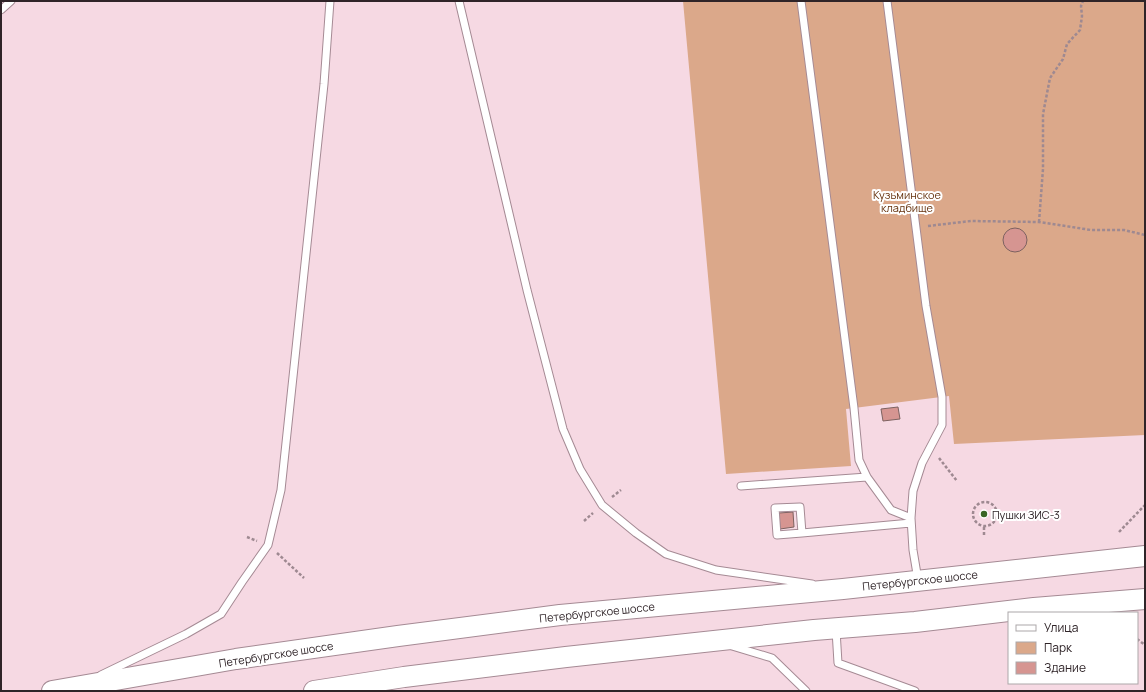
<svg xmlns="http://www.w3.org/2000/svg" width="1146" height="692" font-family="Manrope,sans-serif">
<rect width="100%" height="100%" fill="#f6d9e3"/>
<path fill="#dba88a" d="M683 1H1145V435L954 444 949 396 846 409 851 466 726 474Z"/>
<path fill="#d69591" stroke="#7d6260" d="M1003 240a12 12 0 1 1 24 0a12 12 0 1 1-24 0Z
M898 407 900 419 883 421 881 409Z
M793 512 794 527 780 529 779 513Z"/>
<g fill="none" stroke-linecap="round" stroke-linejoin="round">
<g stroke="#a58a94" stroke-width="9">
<path id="lane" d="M459 1 527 290 563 429 580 469 602 505 636 533 666 554 716 570 812 584
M801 1 854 408 859 460 867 477 891 510 911 518
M887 1 926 306 942 397V425L922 463 913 491 911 518 913 550 918 580
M1 10 11 1
M741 486 867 477
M802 533 777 535 775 508 800 507 802 533 911 523
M836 630 838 663 915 691
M732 646 772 658 806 691
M101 675 186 634 221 614 242 582 268 545 281 490 324 84 330 1"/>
</g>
<g stroke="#a58a94" stroke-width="22">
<path id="secondary" d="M52 691 236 659 398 636 560 615 843 589 1145 556
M314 691 404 677 566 657 814 630 915 622 1034 608 1145 599"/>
</g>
<path stroke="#9e8991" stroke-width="2.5" stroke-dasharray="3 2" stroke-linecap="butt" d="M1039 222 1043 169V114L1050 78 1063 59 1067 44 1080 30 1082 16 1081 6 1083 1
M928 226 971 221 1039 222 1091 230H1124L1145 235
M939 458 957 481
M612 497 621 490
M973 514a12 12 0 1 1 24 0a12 12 0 1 1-24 0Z
M584 521 593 513
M1119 532 1145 505
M984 535V527
M247 537 257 541
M277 553 304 578
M1137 639 1145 645"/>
<use href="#lane" stroke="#fff" stroke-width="7"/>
<use href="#secondary" stroke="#fff" stroke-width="20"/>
</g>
<circle fill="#396524" stroke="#fff" stroke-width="1.5" cx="984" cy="514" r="4"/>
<g text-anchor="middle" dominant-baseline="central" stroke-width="4" stroke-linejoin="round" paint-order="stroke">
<g font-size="11" fill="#66330f" stroke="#fff">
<text x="907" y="194">Кузьминское<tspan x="907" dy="13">кладбище</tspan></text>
</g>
<g font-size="11" fill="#2f2428" stroke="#fff" text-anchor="start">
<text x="992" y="514">Пушки ЗИС-3</text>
</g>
<g font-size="11" fill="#2f2428" stroke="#fff">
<text transform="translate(920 580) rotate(-6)">Петербургское шоссе</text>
<text transform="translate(597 612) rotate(-6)">Петербургское шоссе</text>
<text transform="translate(276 654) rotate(-9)">Петербургское шоссе</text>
</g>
</g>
<rect width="1146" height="692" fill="none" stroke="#2f2428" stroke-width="4"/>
<rect x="1008" y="612" width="130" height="72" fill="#ffffff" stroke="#aca7a9"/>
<rect x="1016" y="625" width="20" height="6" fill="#ffffff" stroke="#aca7a9"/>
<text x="1044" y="632" font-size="12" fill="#2f2428">Улица</text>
<rect x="1016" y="642" width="20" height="12" fill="#dba88a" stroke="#aca7a9"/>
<text x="1044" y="652" font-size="12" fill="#2f2428">Парк</text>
<rect x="1016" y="662" width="20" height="12" fill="#d69591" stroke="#aca7a9"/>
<text x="1044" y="672" font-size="12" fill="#2f2428">Здание</text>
</svg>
